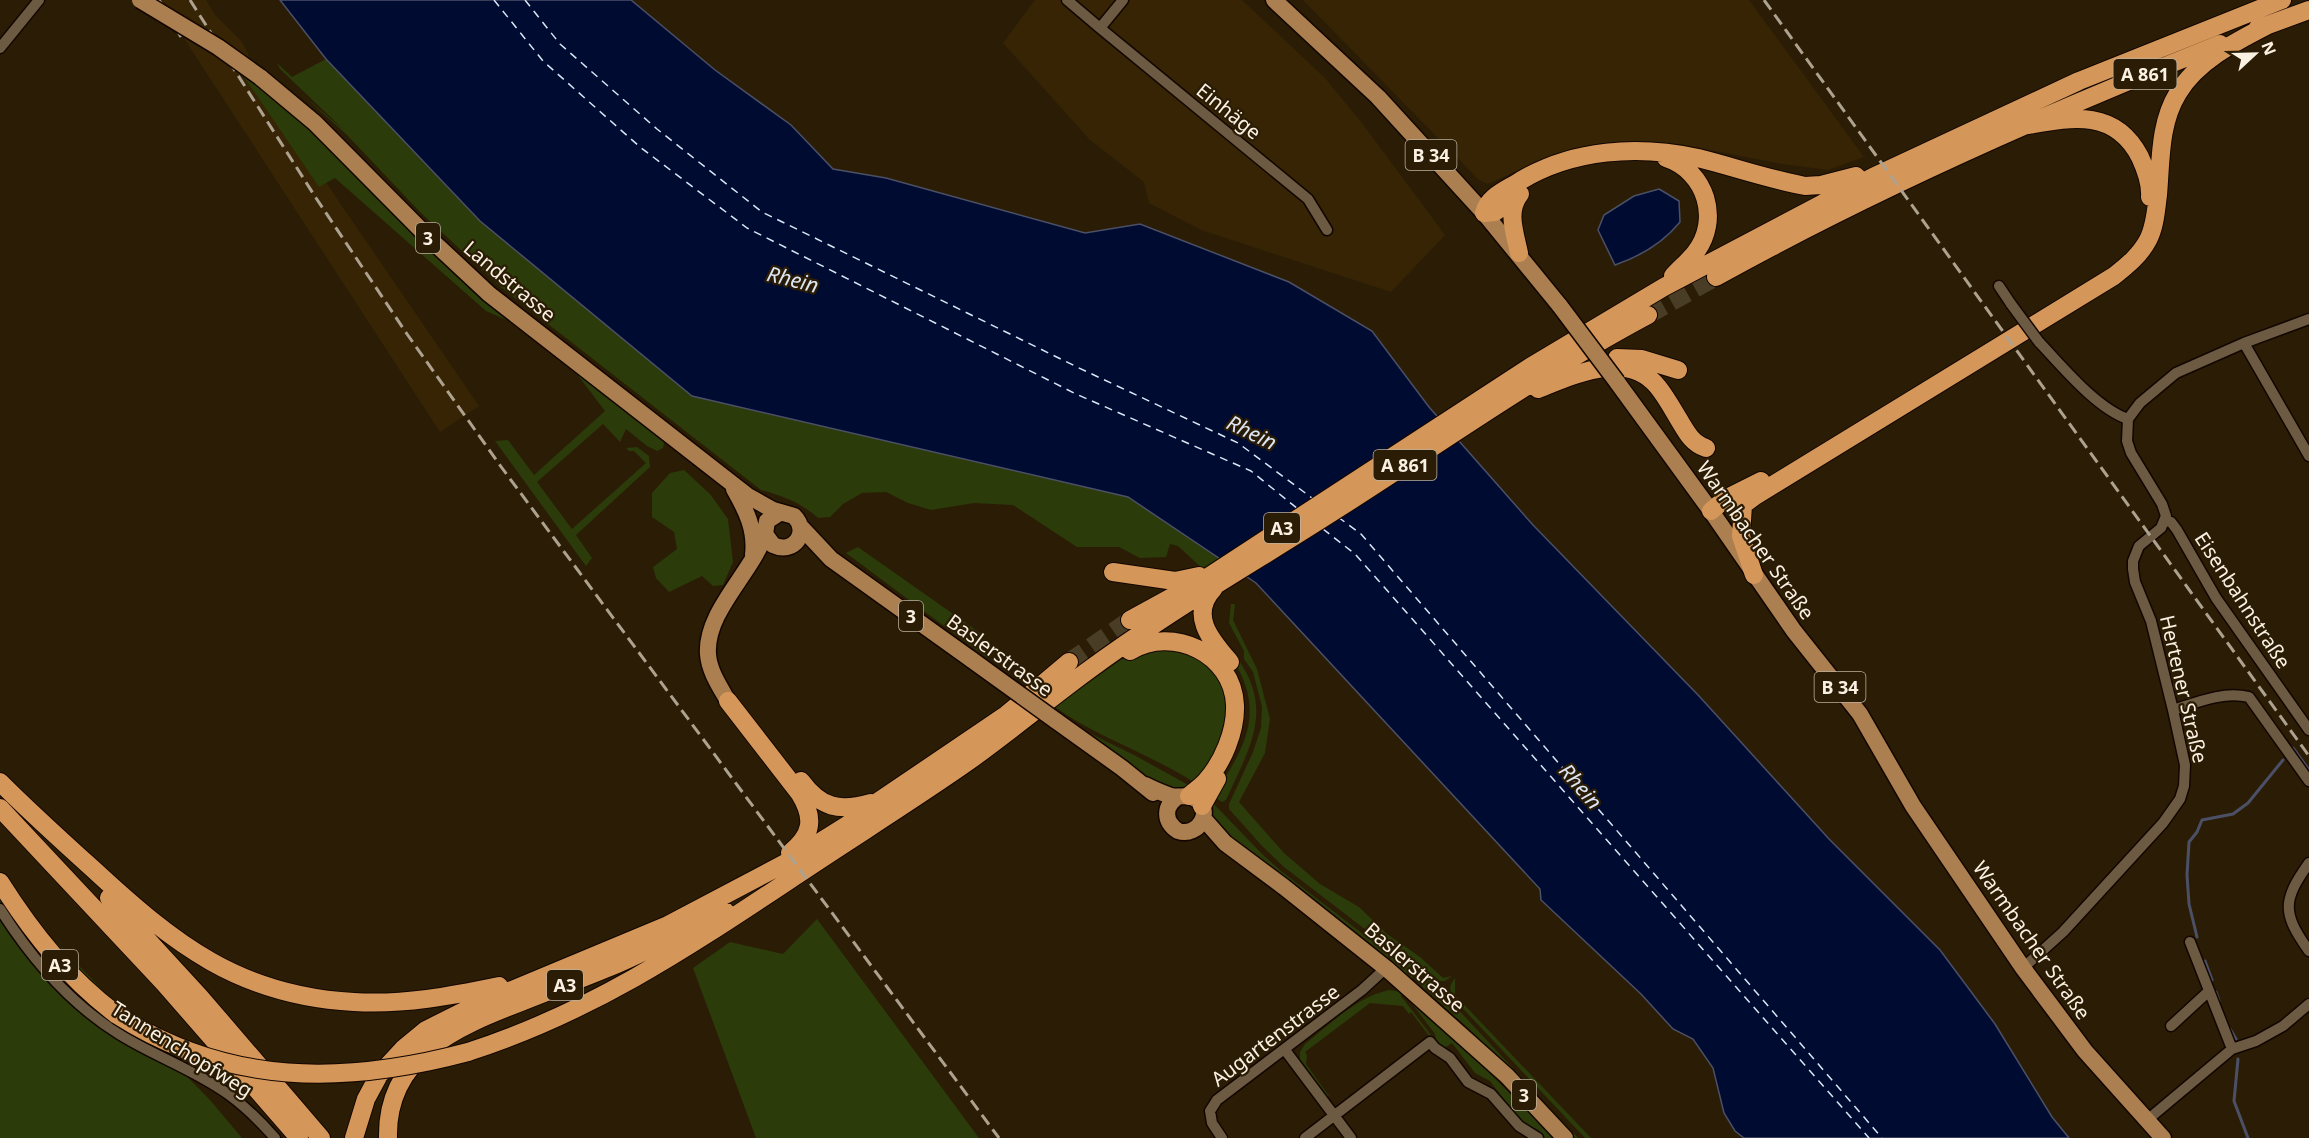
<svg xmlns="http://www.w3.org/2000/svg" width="2309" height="1138" font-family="'Noto Sans',sans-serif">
<rect width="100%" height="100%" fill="#2b1d05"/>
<path fill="#362404" d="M159 0H206L215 15 242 42 279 114 479 406 440 432Z
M1035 0H1242L1325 78 1362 123 1445 235 1391 292 1201 230 1149 203 1144 182 1090 140 1003 43Z
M1303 0H1749L1864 157 1828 170 1782 164 1679 144 1616 142 1538 161 1488 184 1479 180Z"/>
<path fill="#2b3b0a" d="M326 59 480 221 692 396 1128 497 1223 560 1204 570 1178 546 1170 544 1166 557 1140 558 1119 547H1077L1013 505 974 503 931 510 908 503 886 492 862 493 843 504 830 517 818 518C800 502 783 496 761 490L502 288 421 213 346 134 298 91 345 131 280 69 277 63 292 77Z
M240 71 292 111 518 325 486 311 335 178 319 187Z
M570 365 660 436 664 443 663 448 657 451 647 446 626 429 620 442 603 424 537 482 572 529 646 463 634 451H629L626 448 637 447 649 456 650 467 576 535 592 558 586 566 495 441 508 440 534 475 605 411Z
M684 470 710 494 728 519 733 562 723 585 713 586 702 576 669 592 656 578 653 567 677 549 674 532 652 517V493L670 473Z
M858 547 983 635 982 637 988 641 987 658 846 553Z
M1231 604H1235L1233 620 1257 669 1270 719 1265 753 1239 802 1284 853 1320 884 1359 907 1387 934 1420 957 1443 978 1452 976 1445 981H1440L1417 962 1379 940 1284 867 1263 847 1229 809V804L1253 752 1261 728 1262 707 1253 672 1244 659V651L1229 623Z
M1178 647 1202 658 1216 672 1225 691 1228 717 1211 765 1195 783C1151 754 1098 738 1055 707L1119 661 1142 649Z
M1237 658C1275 710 1249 749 1226 800L1222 802 1213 796C1244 749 1266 715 1234 661Z
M1075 726 1134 755 1192 787 1174 790 1153 784Z
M1210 800 1262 854 1281 871 1376 944 1412 964 1415 973 1412 978 1224 836 1210 815Z
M0 885 210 1100 242 1138H0Z
M817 919 979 1138H756L693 968 730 942 783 954Z
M1425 977 1429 978 1438 988 1578 1138H1574L1467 1027 1418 983Z
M1455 978V995L1591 1138H1585L1453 998C1449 989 1449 986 1455 978Z
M1389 990 1402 992 1401 996 1431 1035 1430 1037 1411 1012 1409 1014 1403 1006 1370 1003 1305 1052 1307 1055 1306 1064 1329 1096 1327 1097 1300 1060V1052L1305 1044C1330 1024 1357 997 1389 990Z
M1407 997 1449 1033 1555 1138H1544L1538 1130 1521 1122 1490 1081 1475 1073 1452 1043 1443 1049 1436 1040 1435 1034Z"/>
<path fill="#000b32" stroke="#4b5067" stroke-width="1.5" d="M280 0H631L715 70 791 125 833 169 886 178 1085 233 1140 224 1289 282 1372 331 1429 407 1533 525 1699 696 1829 839 1940 950 1995 1024 2052 1117 2069 1138H1744L1735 1131 1724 1113 1713 1068 1693 1039 1673 1029 1641 994 1541 900 1540 889 1256 583 1128 497 692 396 480 221 326 59Z
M1659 189 1679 201 1680 222C1663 243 1641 256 1615 265L1598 230 1604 215 1634 196Z"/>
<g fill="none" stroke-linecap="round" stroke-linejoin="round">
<path stroke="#4b5067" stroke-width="3" d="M2293 748 2309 770
M2197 937 2189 904 2187 875 2189 842 2197 832 2202 820 2233 814 2248 803 2283 760
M2205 961 2212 980
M2216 992 2219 1001
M2230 1029 2236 1039
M2238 1059 2234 1101 2248 1138"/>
<path stroke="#dce5f4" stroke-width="1.5" stroke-dasharray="8 6" stroke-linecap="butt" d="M494 0 543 61 640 147 747 228 1076 394 1251 471 1298 509
M525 0 560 44 657 129 762 212 1077 367 1238 443 1312 498
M1338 517 1361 534 1882 1138
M1323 529 1355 554 1869 1138"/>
<path stroke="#4a3d26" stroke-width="18" stroke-dasharray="18 9" stroke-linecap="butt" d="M1648 315 1716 277
M1069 662 1130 620"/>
<g stroke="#130600" stroke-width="13">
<path id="street" d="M1067 0 1100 28 1123 0
M1100 28 1308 199 1327 230
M0 48 39 0
M1999 286 2011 304
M2039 342C2062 366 2096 408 2128 419
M2244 343 2309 456
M2166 521 2171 522 2177 530 2216 598 2309 730
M2173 710C2198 702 2223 691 2249 697L2309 781
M2309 863C2282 901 2282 913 2309 951
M0 909C31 958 69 1003 119 1034 154 1056 195 1070 228 1094 246 1107 261 1122 275 1138
M2190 942 2232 1049
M2023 968 2063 932 2163 823 2180 799 2184 786 2185 765 2173 710 2151 621 2135 582 2133 569V561L2139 546 2161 528 2166 516 2162 504 2131 453 2127 441 2128 419 2140 403 2176 373 2244 343 2309 319
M2171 1026 2209 991
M1285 1050 1351 1138
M2146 1121 2232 1049 2256 1041 2283 1026 2309 1004
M1222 1138 1212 1123 1210 1111 1217 1100 1362 990 1386 968
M1305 1138 1430 1042 1435 1048 1450 1058 1468 1082 1491 1094 1519 1126 1538 1138"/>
</g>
<g stroke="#130600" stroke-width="19">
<path id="primary" d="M1274 0 1378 97 1484 213 1560 306
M260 77 315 123 427 236 489 294 748 496 773 510 794 516C810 532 794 555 773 545L765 534 767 521 781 512
M1617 382 1711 511 1794 631 1860 714 1913 806 2023 968 2085 1051 2163 1138
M734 489C746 510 756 530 753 555
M801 527 831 559 972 660
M728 701C720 687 709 671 708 654 705 612 752 573 765 534
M1055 720 1122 768 1153 793
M1145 785C1153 789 1162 793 1171 796 1179 798 1186 794 1194 798 1215 809 1199 838 1178 831 1164 822 1163 806 1178 797
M1203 818 1225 843 1284 887 1387 969 1507 1076 1565 1138"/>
</g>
<g stroke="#130600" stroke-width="20">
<path id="highway" d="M2257 29 2309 10
M2023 126C2069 118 2114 107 2140 157 2146 170 2151 183 2150 197
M1666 158C1706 171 1721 220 1695 253 1689 261 1680 268 1673 276
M1517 196 1495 212 1484 213C1488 196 1506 190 1520 181 1573 149 1638 145 1698 158 1734 167 1768 179 1805 186L1821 185 1856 176
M1519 253C1515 233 1506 211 1520 194
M1716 277C1878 187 2049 112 2220 44
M1617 358 1642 359 1678 370
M1538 389C1574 375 1628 349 1658 387 1666 397 1672 408 1678 418 1686 431 1691 443 1706 448
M1711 511 1725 499 1761 481
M1113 572 1175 581 1199 576
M1754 575 1741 536 1743 505 1755 496 2114 276C2128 265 2140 255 2148 240 2155 227 2156 210 2158 195 2161 161 2159 124 2178 93 2197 61 2235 42 2268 25
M1214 588C1188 615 1212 641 1230 662
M1130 620 1205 579 1530 367 1664 287 1873 177 2079 81 2282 0
M1130 651C1173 625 1233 654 1235 705 1236 731 1223 762 1206 781 1201 787 1194 791 1189 796
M728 701 800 794C815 819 812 835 790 853
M801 781C821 808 839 812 871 803
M0 782C30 812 62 841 93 869 174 944 239 996 354 1002 404 1005 451 996 499 986
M1202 806 1217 779
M0 808 164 983 299 1138
M0 882C33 934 68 978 117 1015
M109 898 200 997 321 1138
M468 1052C592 1012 687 948 794 877 852 838 912 801 969 761 1009 732 1047 701 1086 672 1167 612 1255 562 1339 508 1441 443 1541 372 1648 315
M354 1138 366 1099 379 1075 403 1049 426 1030 476 1005 668 925 793 859 849 824 879 801 1006 715 1069 662
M388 1138C386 1056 456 1027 521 1002 551 990 581 979 610 967 650 950 687 930 725 911"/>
</g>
<use href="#street" stroke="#6c5b42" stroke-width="10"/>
<use href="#primary" stroke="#ab7f50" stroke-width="16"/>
<use href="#highway" stroke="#d59759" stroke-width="18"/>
<path stroke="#ada290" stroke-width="3" stroke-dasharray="12 6" stroke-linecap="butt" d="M147 0 159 21
M159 0 181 37
M190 0 316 198 407 334 502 468 999 1138
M1764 0 2309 756"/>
<g stroke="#130600" stroke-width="13" stroke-linecap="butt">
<path id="street-bridge" d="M2011 304 2039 342"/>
</g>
<g stroke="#130600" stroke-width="19" stroke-linecap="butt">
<path id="primary-bridge" d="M140 0 218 47 260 77
M1560 306 1617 382
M972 660 1055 720"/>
</g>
<g stroke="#130600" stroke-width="20" stroke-linecap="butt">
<path id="highway-bridge" d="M117 1015C228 1086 344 1085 468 1052"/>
</g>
<use href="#street-bridge" stroke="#6c5b42" stroke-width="10"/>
<use href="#primary-bridge" stroke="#ab7f50" stroke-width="16"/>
<use href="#highway-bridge" stroke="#d59759" stroke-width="18"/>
</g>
<g text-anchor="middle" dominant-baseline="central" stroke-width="4.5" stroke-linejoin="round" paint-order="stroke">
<g fill="#2b1d05" stroke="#bdb1a0" stroke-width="1.5">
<rect x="2113.5" y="59" width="63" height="30" rx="4.5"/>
<rect x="1405.5" y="140" width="51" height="30" rx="4.5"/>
<rect x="416" y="223" width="24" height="30" rx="4.5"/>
<rect x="1373.5" y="450" width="63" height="30" rx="4.5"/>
<rect x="1264" y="513" width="36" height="30" rx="4.5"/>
<rect x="899" y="601" width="24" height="30" rx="4.5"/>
<rect x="1814.5" y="672" width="51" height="30" rx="4.5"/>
<rect x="42" y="950" width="36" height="30" rx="4.5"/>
<rect x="547" y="970" width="36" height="30" rx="4.5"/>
<rect x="1512" y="1080" width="24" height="30" rx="4.5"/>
</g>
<g font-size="18" font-weight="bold" fill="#fbf1e3">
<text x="2145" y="74">A 861</text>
<text x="1431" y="155">B 34</text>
<text x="428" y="238">3</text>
<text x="1405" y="465">A 861</text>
<text x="1282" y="528">A3</text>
<text x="911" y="616">3</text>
<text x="1840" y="687">B 34</text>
<text x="60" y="965">A3</text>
<text x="565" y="985">A3</text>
<text x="1524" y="1095">3</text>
</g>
<g font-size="20" fill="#fbf1e3" stroke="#2b1d05">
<text transform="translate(1229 111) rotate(39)">Einhäge</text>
<text transform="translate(510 281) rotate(40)">Landstrasse</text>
<text transform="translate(1756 540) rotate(55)">Warmbacher Straße</text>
<text transform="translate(2243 600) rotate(57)">Eisenbahnstraße</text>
<text transform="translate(1000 655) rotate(36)">Baslerstrasse</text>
<text transform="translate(2184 689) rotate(77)">Hertener Straße</text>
<text transform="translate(2032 940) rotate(55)">Warmbacher Straße</text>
<text transform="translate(1415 967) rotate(41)">Baslerstrasse</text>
<text transform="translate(1275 1035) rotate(-37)">Augartenstrasse</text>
<text transform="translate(182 1049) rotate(32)">Tannenchopfweg</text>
</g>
<g font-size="21" font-style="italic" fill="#dce5f4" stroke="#2b1d05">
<text transform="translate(793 279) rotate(14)">Rhein</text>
<text transform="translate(1252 432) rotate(26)">Rhein</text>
<text transform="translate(1581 786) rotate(49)">Rhein</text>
</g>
</g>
<g transform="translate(2255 54) rotate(68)" stroke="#2b1d05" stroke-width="4.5" paint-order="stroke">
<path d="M0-4.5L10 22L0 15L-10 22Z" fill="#fbf1e3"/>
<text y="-9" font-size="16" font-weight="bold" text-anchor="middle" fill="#fbf1e3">N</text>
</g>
</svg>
